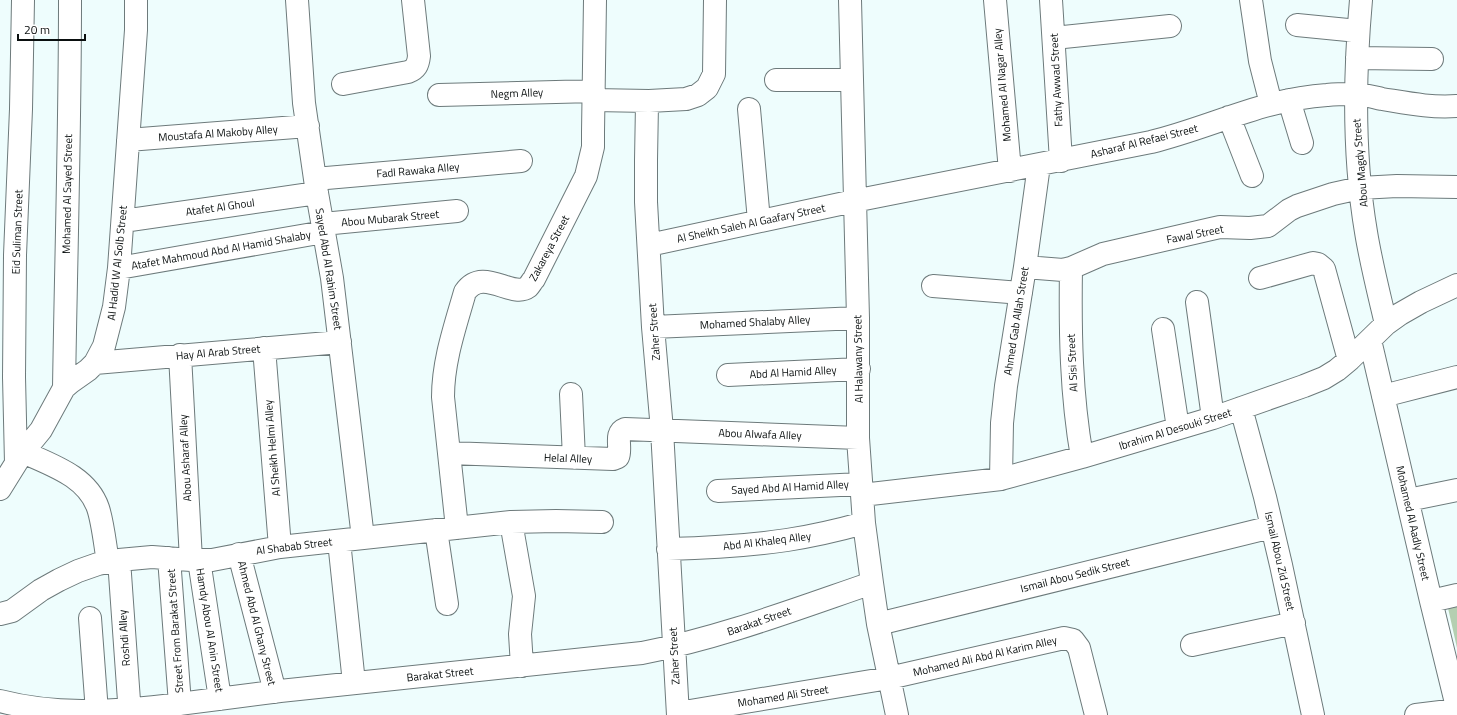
<svg xmlns="http://www.w3.org/2000/svg" width="1457" height="715" font-family="'Titillium Web',sans-serif">
<rect width="100%" height="100%" fill="#eefdfd"/>
<path fill="#b4cfb1" d="M1457 606V648L1448 608Z"/>
<g fill="none" stroke-linecap="round" stroke-linejoin="round">
<g stroke="#6d7a7b" stroke-width="24">
<path id="street" d="M297 0 304 103 317 193 332 278 363 538
M850 0 858 318V438L864 523 872 583 878 624 897 715
M995 0 1010 171
M1051 0 1061 161
M1251 0 1260 61 1271 104
M1361 0C1354 78 1353 155 1366 232 1371 263 1379 294 1386 324
M1297 25 1358 31
M1054 38 1170 26
M1357 58 1432 59
M776 80H852
M343 84 408 72C416 69 418 65 419 56L413 0
M439 95 594 91
M594 100 649 101
M1289 100 1302 143
M749 109 759 221
M1229 117 1252 176
M128 140 308 126
M315 179 521 161
M123 221 317 193
M323 224 457 211
M649 245 854 201 1151 142C1212 127 1263 99 1327 95 1336 94 1346 94 1355 94 1363 94 1373 97 1382 99 1407 103 1431 108 1457 106
M1025 267 1063 270 1071 268 1103 254 1211 229 1220 227 1250 228 1268 226 1289 210 1297 206 1333 194 1360 188 1397 186 1457 187
M119 268 324 232
M1071 268C1070 332 1071 394 1082 457
M1260 278 1313 263 1318 264 1324 269 1349 360
M933 286 1021 293
M1197 302 1213 418
M653 327 858 318
M1163 329 1178 428
M1370 340 1431 601 1457 707
M264 348 280 547
M180 355 191 560
M95 363 340 342
M728 375 859 369
M64 388C66 259 70 129 70 0
M571 394 574 458
M1383 396 1457 377
M1241 408 1265 497 1281 565 1313 715
M23 452C51 465 87 476 98 508 103 523 105 545 108 562
M449 453 613 459 618 457C622 448 614 433 625 429L858 438
M16 463 14 377 15 255 21 109 23 0
M1001 479 1002 423 1006 386 1025 267 1039 165
M0 489 23 452 41 430 64 388 71 382 88 370 95 363 104 346 114 307 119 268 136 30V0
M718 491 861 484
M862 495 1001 479 1082 457 1213 418 1304 386 1324 378 1337 370 1349 360 1386 324 1400 314 1421 302 1457 285
M1408 500 1457 490
M511 522 524 596 520 634 522 666
M457 528 443 397C443 361 455 327 465 292 483 266 512 299 528 287 530 285 532 281 534 279L586 176 593 147V132L595 0
M436 530 447 604
M339 541 354 683
M668 549C708 548 747 546 787 540 813 536 839 530 864 523
M239 554 275 692
M169 558 180 704
M119 560 130 715
M199 560 220 699
M1431 601 1457 595
M0 614 12 611 41 590 59 580 78 571 98 564 119 560 152 557 191 560H212L280 547 511 522 556 521 602 522
M90 618 97 712
M878 624 1272 527
M1192 645 1294 623
M0 701C54 715 109 712 164 706 203 701 241 696 280 691 400 678 521 665 642 653 720 638 796 609 872 583
M678 713 889 678 1064 638 1073 640 1079 648 1096 715
M678 715 662 430 653 327 646 202V160L647 104 649 101 686 99 698 95 707 88 714 74 715 0
M1416 715 1457 710"/>
</g>
<use href="#street" stroke="#fff" stroke-width="22"/>
</g>
<g text-anchor="middle" dominant-baseline="central" stroke-width="3" stroke-linejoin="round" paint-order="stroke">
<g font-size="11" fill="#0a0f0f" stroke="#fff">
<text transform="translate(1056 80) rotate(-93)">Fathy Awwad Street</text>
<text transform="translate(1002 85) rotate(-95)">Mohamed Al Nagar Alley</text>
<text transform="translate(517 93) rotate(-2)">Negm Alley</text>
<text transform="translate(218 133) rotate(-4)">Moustafa Al Makoby Alley</text>
<text transform="translate(1144 141) rotate(-14)">Asharaf Al Refaei Street</text>
<text transform="translate(1360 163) rotate(-95)">Abou Magdy Street</text>
<text transform="translate(418 170) rotate(-5)">Fadl Rawaka Alley</text>
<text transform="translate(67 194) rotate(-89)">Mohamed Al Sayed Street</text>
<text transform="translate(220 207) rotate(-8)">Atafet Al Ghoul</text>
<text transform="translate(390 218) rotate(-5)">Abou Mubarak Street</text>
<text transform="translate(751 223) rotate(-12)">Al Sheikh Saleh Al Gaafary Street</text>
<text transform="translate(17 232) rotate(-88)">Eid Suliman Street</text>
<text transform="translate(1195 234) rotate(-11)">Fawal Street</text>
<text transform="translate(549 248) rotate(-62)">Zakareya Street</text>
<text transform="translate(221 250) rotate(-10)">Atafet Mahmoud Abd Al Hamid Shalaby</text>
<text transform="translate(117 263) rotate(-84)">Al Hadid W Al Solb Street</text>
<text transform="translate(329 269) rotate(81)">Sayed Abd Al Rahim Street</text>
<text transform="translate(1016 321) rotate(-81)">Ahmed Gab Allah Street</text>
<text transform="translate(755 322) rotate(-3)">Mohamed Shalaby Alley</text>
<text transform="translate(654 332) rotate(-94)">Zaher Street</text>
<text transform="translate(218 352) rotate(-5)">Hay Al Arab Street</text>
<text transform="translate(858 359) rotate(-91)">Al Halawany Street</text>
<text transform="translate(1072 363) rotate(-93)">Al Sisi Street</text>
<text transform="translate(793 372) rotate(-3)">Abd Al Hamid Alley</text>
<text transform="translate(1175 429) rotate(-17)">Ibrahim Al Desouki Street</text>
<text transform="translate(760 434) rotate(2)">Abou Alwafa Alley</text>
<text transform="translate(272 448) rotate(-95)">Al Sheikh Helmi Alley</text>
<text transform="translate(185 458) rotate(-93)">Abou Asharaf Alley</text>
<text transform="translate(568 458) rotate(2)">Helal Alley</text>
<text transform="translate(790 487) rotate(-3)">Sayed Abd Al Hamid Alley</text>
<text transform="translate(1413 523) rotate(77)">Mohamed Al Aadly Street</text>
<text transform="translate(767 541) rotate(-7)">Abd Al Khaleq Alley</text>
<text transform="translate(294 546) rotate(-7)">Al Shabab Street</text>
<text transform="translate(1280 561) rotate(77)">Ismail Abou Zid Street</text>
<text transform="translate(1075 575) rotate(-14)">Ismail Abou Sedik Street</text>
<text transform="translate(759 621) rotate(-19)">Barakat Street</text>
<text transform="translate(257 623) rotate(76)">Ahmed Abd Al Ghany Street</text>
<text transform="translate(210 630) rotate(81)">Hamdy Abou Al Anin Street</text>
<text transform="translate(175 631) rotate(-94)">Street From Barakat Street</text>
<text transform="translate(124 638) rotate(-94)">Roshdi Alley</text>
<text transform="translate(674 656) rotate(-93)">Zaher Street</text>
<text transform="translate(985 656) rotate(-13)">Mohamed Ali Abd Al Karim Alley</text>
<text transform="translate(440 674) rotate(-6)">Barakat Street</text>
<text transform="translate(783 696) rotate(-9)">Mohamed Ali Street</text>
</g>
</g>
<path d="M18 34v6h67v-6" fill="none" stroke="#0a0f0f" stroke-width="2"/>
<text x="24" y="34" font-size="12" fill="#0a0f0f" stroke="#ffffff" stroke-width="3" paint-order="stroke">20 m</text>
</svg>
